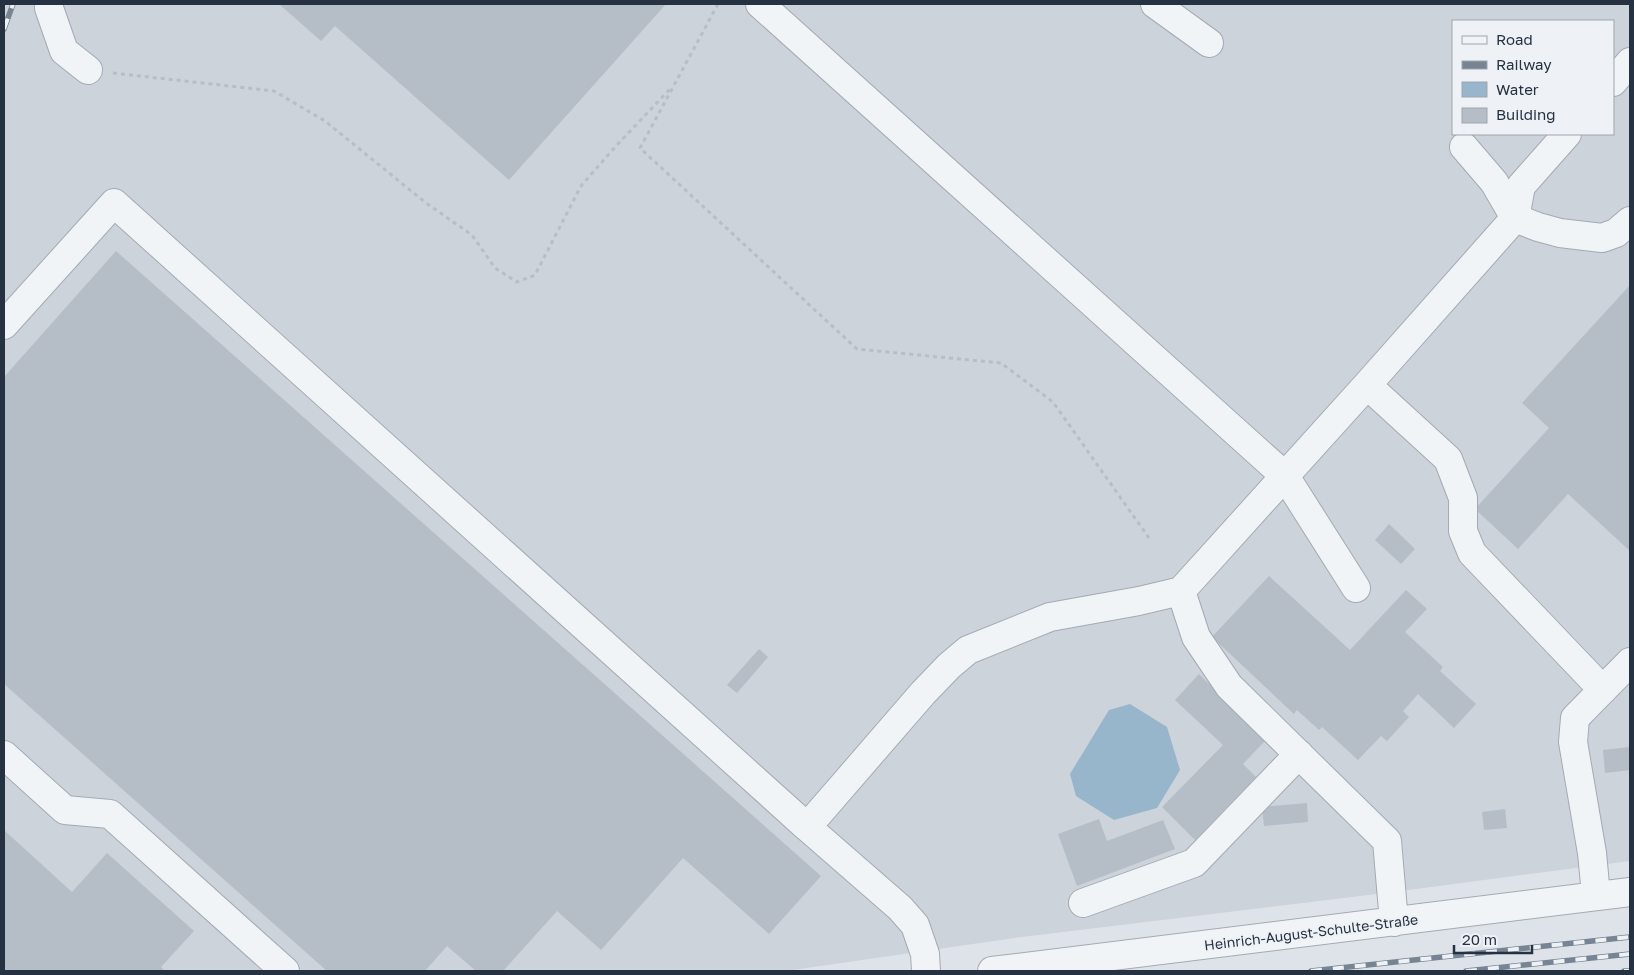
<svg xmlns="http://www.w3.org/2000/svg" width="1634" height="975" font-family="'Golos Text',sans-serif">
<rect width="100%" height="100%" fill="#dee3e9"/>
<path fill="#ccd3db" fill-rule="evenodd" d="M4 4H1630V861L1393 892 1022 937 786 971H4ZM1453 21H1613V134H1453Z"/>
<path fill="#97b5cb" d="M1130 704 1167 727 1180 770 1157 808 1114 820 1076 796 1070 774 1109 710Z"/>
<path fill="#b5bdc6" d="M279 4H666L509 180 335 26 321 41Z
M116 251 821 876 769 934 683 858 601 950 557 911 503 971H476L447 946 425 971H327L4 684V377Z
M1630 285V551L1568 494 1518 549 1475 509 1549 428 1522 403Z
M1389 524 1415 549 1401 564 1375 540Z
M1269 576 1350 650 1406 590 1427 609 1405 632 1443 667 1440 671 1476 704 1454 728 1418 694 1403 711 1409 717 1387 741 1381 736 1358 760 1322 727 1319 730 1297 710 1294 714 1212 637Z
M759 649 768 657 737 693 727 685Z
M1199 674 1266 740 1243 764 1256 777 1195 840 1162 807 1223 745 1175 700Z
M1630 747V770L1605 773 1603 750Z
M1307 803 1308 822 1264 826 1262 807Z
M1505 809 1507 828 1484 830 1482 812Z
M1099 819 1107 841 1163 820 1175 849 1077 886 1058 834Z
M4 830 72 892 107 853 194 931 161 967 165 971H4Z"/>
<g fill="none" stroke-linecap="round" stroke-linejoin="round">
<g stroke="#a3aab3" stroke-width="30">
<path id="minor" d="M49 4V8L64 51 88 70
M760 4 1285 476 1356 588
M1155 4 1209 43
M1613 82 1630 62
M1464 147 1494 182 1515 218 1538 227 1560 233 1602 238 1616 233 1630 221
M4 325 114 203 807 827
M1367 385 1448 459 1463 498V531L1472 553 1603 690
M1181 591 1196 637 1229 686 1387 841 1394 922
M4 755 65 810 110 814 285 971
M1596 895 1592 853 1573 742 1575 718 1630 662
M1083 903 1194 863 1299 754
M926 971 925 954 915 925 900 908 807 827 923 693 949 666 968 650 1050 617 1139 601 1181 591 1367 385 1515 218 1521 186 1567 134
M992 971 1630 892"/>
</g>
<path stroke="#b8bec4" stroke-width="3" stroke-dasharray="4 4" stroke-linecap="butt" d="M718 4 640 148 857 349 1001 363 1053 402 1149 538
M113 73 274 91 325 121 426 203 472 235 495 268 517 282 535 275 581 186 616 146 671 88"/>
<use href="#minor" stroke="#f1f4f7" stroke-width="28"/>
<g stroke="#778493" stroke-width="5.5">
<path id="rail" d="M4 29 13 4
M1311 971 1630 937
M1466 971 1630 954
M1624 971H1630"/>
</g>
<use href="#rail" stroke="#eef2f6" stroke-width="4" stroke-dasharray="11" stroke-linecap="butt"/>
</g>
<g text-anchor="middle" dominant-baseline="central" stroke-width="4" stroke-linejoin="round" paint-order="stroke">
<g font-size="14" fill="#263241" stroke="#eef2f6">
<text transform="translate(1311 932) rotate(-7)">Heinrich-August-Schulte-Straße</text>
</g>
</g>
<rect width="1634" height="975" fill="none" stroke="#263241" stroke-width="10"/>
<rect x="1452" y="20" width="162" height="115" fill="#eef2f6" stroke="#9ea5ae"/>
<rect x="1462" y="36" width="25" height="8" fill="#f1f4f7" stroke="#9ea5ae"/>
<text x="1496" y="45" font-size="15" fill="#263241">Road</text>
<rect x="1462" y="61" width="25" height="8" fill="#778493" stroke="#9ea5ae"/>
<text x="1496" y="70" font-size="15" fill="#263241">Railway</text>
<rect x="1462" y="82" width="25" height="15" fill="#97b5cb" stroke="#9ea5ae"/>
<text x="1496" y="95" font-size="15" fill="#263241">Water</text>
<rect x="1462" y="108" width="25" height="15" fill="#b5bdc6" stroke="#9ea5ae"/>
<text x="1496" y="120" font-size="15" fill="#263241">Building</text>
<path d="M1454 945v8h78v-8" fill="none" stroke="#263241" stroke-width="2.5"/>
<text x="1462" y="945" font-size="15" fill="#263241" stroke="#eef2f6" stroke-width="4" paint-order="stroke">20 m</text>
</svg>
